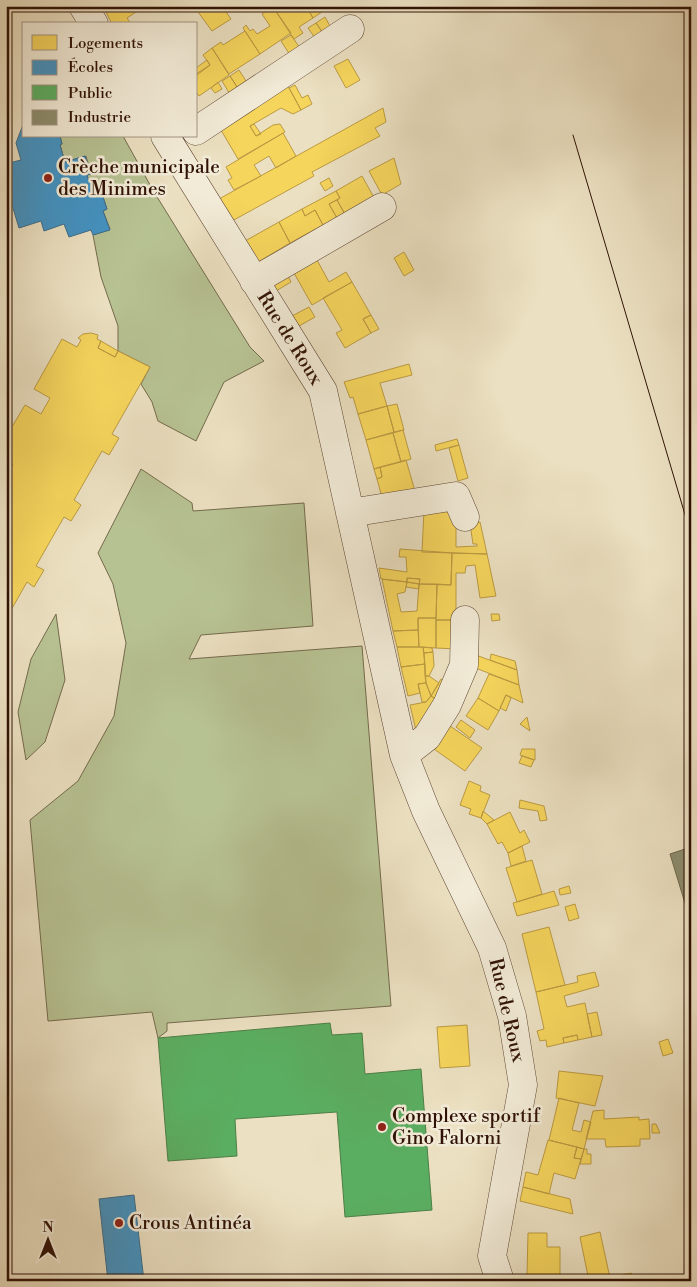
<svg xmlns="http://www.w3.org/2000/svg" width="697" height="1287" font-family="'Libre Bodoni',serif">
<rect width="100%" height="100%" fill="#ebe0c1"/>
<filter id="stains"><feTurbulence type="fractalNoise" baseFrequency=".004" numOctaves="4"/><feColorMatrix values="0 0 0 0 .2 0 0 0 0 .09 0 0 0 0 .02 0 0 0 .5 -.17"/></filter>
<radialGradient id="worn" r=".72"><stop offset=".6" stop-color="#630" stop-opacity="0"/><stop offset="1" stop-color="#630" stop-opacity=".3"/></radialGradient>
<path fill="#b7c293" stroke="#746a4c" d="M60 136H123L154 192 250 347 264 361 224 382 196 441 158 421 152 402 141 384 150 367 118 351V326L101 277 93 235 110 229 103 211 107 209 102 194 98 195 94 180 89 182 87 175 91 174 86 156 65 162 60 145 62 144Z
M141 469 192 503 193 511 304 503 313 626 201 635 189 659 362 646 391 1006 167 1023V1031L158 1038 152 1012 48 1021 30 820 78 781 114 716 126 643 113 584 98 553Z
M56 614 65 680 45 742 26 760 18 712 31 659Z"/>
<path fill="#f6d55c" stroke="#bb9a42" d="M117 6H145L127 18 131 24H112L106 12Z
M206 6 211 8 213 6H222L231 19 212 31 198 12Z
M306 6 313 18 299 27 303 33 294 39 273 7Z
M306 6H331L313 18Z
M273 7 291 33 260 54 243 28 246 25 250 31 253 29 257 34 270 26 262 14Z
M325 17 331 28 323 33 316 23Z
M316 23 323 33 315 38 308 28Z
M245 31 260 54 229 74 212 48 221 42 223 45Z
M291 35 300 48 290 55 281 41Z
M212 48 229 75 199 96 196 91V74L210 65 203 55Z
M348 59 360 80 346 88 334 66Z
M207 60 210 65 197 75 196 68Z
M239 70 248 84 239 90 230 76Z
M230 76 239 90 231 96 222 81Z
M218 82 222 89 215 93 211 88Z
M287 84 301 110 293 114 281 108 250 126 256 136 273 125 280 124 285 132 238 159 218 125Z
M295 85 302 98 308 95 312 104 301 110 289 88Z
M383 108 386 122 375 128 380 136 312 172 314 176 232 221 219 199Z
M254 124 261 134 256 136 250 126Z
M283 133 296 156 276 168 269 156 254 165 261 176 234 190 228 180 232 178 226 167Z
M394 158 401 184 382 195 369 171Z
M362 176 377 203 348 219 337 200 340 198 336 191Z
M329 178 333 186 325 191 320 183Z
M336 191 340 198 329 204 337 218 323 225 315 210 305 216 302 209Z
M337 200 344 213 337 218 329 204Z
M302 209 305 216 315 210 323 225 290 243 279 222Z
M279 222 290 243 258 262 245 241Z
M404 252 414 270 404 276 394 258Z
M317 260 329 282 346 272 352 282 312 305 294 273Z
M286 272 291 282 276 291 271 281Z
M352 282 371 315 363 319 371 333 345 348 336 333 342 330 323 298Z
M309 307 315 317 299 326 292 316Z
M371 315 379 329 371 333 363 319Z
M91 333 98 335 97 339 101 341 98 348 115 357 118 351 150 367 112 434 119 438 109 455 102 451 74 500 81 505 71 521 64 517 36 566 44 570 34 587 27 582 6 619V475L13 464 6 460V437L25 405 41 414 50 398 34 389 62 339 77 347 81 340 78 338 83 334Z
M101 341 118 351 115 357 98 348Z
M409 364 412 375 380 383 387 406 358 414 353 397 350 398 344 382Z
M397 404 404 430 394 432 387 406Z
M387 406 394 432 366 440 358 414Z
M403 430 411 459 401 462 393 433Z
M393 433 401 462 374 469 366 440Z
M457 439 459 445 436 451 435 445Z
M459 445 468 478 458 481 449 448Z
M406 460 417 498 383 501 377 479 382 477 380 467Z
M380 467 382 477 377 479 374 469Z
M424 510 456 512V547L477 546V544H473L470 524 480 522 487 554 422 552Z
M400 549 452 553 451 585 419 584 420 579 407 578V582L381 579 379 568 407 572 406 557H399Z
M452 553 487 554 496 596 480 598 475 565 466 566 465 573H456V620H436L437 584 451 585Z
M407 578 420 579 419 584 407 582Z
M382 579 407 582 405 592 397 594 401 612 417 611 419 584H437L436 618H418V630L393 631Z
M407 582 419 584V589L406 587Z
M491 614H499L500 620 492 621Z
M418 618H436V648L419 647Z
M436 620H456V649L436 648Z
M418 630 419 647H397L393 631Z
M397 647H423L425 664 401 667Z
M423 647 432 648 433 652 424 653Z
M433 652 434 666 429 676H425L424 653Z
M473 654 517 670 519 685 473 667Z
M491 654 515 661 517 670 490 660Z
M425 664 426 683 418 684 420 693 408 696 401 667Z
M489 674 519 685 523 703 506 695 499 711 478 698Z
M425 676H429L439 683 431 696 426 683Z
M441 679 451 685 440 702 431 696Z
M426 683 431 696 426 702H422L418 684Z
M506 695 511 698 506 711 500 708Z
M431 696 440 702 418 739 410 705 426 702Z
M478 698 499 711 488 730 466 716Z
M527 717 530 731 520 724Z
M461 720 475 730 470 738 456 727Z
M450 726 482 748 465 771 434 749Z
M522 749H535V760L520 755Z
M522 756 534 760 531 767 519 763Z
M469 781 481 786 480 791 490 795 481 818 469 814 471 809 460 805Z
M520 800 544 806 547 820 540 821 538 811 519 808Z
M483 811 494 820 487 824 481 818Z
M510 812 520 833 524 830 530 842 508 853 502 842 498 844 487 824Z
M522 846 526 861 511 866 508 853Z
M532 860 542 894 517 902 506 868Z
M569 886 571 893 560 895 559 889Z
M554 891 559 905 517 916 513 903Z
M575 904 579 918 569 921 565 907Z
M549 927 565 985 536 992 522 934Z
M595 972 599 986 564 996 567 1007 585 1003 592 1037 578 1040 577 1035 563 1038 564 1043 547 1047 546 1040 540 1041 537 1031 544 1029 536 992 578 982 577 976Z
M597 1012 602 1035 592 1037 587 1014Z
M467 1025 470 1066 440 1068 437 1027Z
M577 1035 578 1040 564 1043 563 1038Z
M668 1039 673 1053 663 1056 659 1042Z
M559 1071 603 1076 595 1106 556 1098Z
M559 1098 579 1103 572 1130 581 1132 584 1120 591 1122 584 1149 549 1140Z
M604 1110V1119L639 1117V1120L649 1119 650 1139H640V1146L606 1147 605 1139H586L593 1111Z
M652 1124H656L660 1133H652Z
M548 1140 577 1147 574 1158 581 1159 575 1179 554 1173 549 1194 523 1187 526 1172 538 1175Z
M577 1147 584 1149 581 1159 574 1158Z
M584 1149H587V1154H591V1164H580Z
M523 1187 570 1199 573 1214 520 1201Z
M600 1232 610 1278 631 1273 634 1281H589L580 1237Z
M528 1233H547V1247H560V1277L527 1276Z"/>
<path fill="#4393c3" stroke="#3d6c8a" d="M24 122V136H60L62 144 60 145 65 162 85 156 91 174 87 175 89 182 94 180 98 195 102 194 107 209 103 211 110 230 93 235 91 230 69 237 64 224 44 231 41 221 19 228 6 185 9 184V163L21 160 16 143Z
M134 1195 144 1281H108L99 1199Z"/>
<path fill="#5aae61" stroke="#4d7f45" d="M330 1023 332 1035 362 1033 365 1074 421 1069 432 1210 345 1217 337 1112 235 1119 237 1156 168 1161 158 1038Z"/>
<path fill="#8c8c6e" stroke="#70674e" d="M691 847V923L670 854Z"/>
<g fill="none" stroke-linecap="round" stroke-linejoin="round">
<g stroke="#5f4634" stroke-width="29">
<path id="minor" d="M83 6 94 24
M196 131 350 29
M165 136 323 391 404 755 426 811 492 948 512 1016 523 1085 492 1256 500 1281
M254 281 382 207
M350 513 456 496 465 517
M404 755 427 737 447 705 464 665 465 620"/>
</g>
<use href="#minor" stroke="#f2ebd7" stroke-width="28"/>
<path stroke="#301205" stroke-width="1" d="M573 135 691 535"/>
</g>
<g fill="#8f2418" stroke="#f2ebd7" stroke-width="2">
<circle cx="48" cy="178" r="5"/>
<circle cx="382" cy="1127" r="5"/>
<circle cx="119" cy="1223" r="5"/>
</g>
<g text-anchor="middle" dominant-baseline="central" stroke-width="5" stroke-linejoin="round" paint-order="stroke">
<g font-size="19" fill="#301205" stroke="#f2ebd7" text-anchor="start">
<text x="58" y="167">Crèche municipale<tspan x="58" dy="22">des Minimes</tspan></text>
<text x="392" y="1116">Complexe sportif<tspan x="392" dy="22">Gino Falorni</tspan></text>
<text x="129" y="1223">Crous Antinéa</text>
</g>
<g font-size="19" fill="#301205" stroke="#f2ebd7">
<text transform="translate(290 338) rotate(58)">Rue de Roux</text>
<text transform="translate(507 1010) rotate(77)">Rue de Roux</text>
</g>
</g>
<rect width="697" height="1287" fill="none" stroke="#ebe0c1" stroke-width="25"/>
<rect x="8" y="8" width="682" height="1272" fill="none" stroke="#301205" stroke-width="2.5"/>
<rect x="12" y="12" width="672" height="1262" fill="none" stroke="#301205"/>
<rect x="22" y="22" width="175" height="115" fill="#f2ebd7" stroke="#a49483"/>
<rect x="32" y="35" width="25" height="15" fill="#f6d55c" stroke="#a49483"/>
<text x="68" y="48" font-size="15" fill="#301205">Logements</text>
<rect x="32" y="60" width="25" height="15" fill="#4393c3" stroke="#a49483"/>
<text x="68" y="72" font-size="15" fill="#301205">Écoles</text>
<rect x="32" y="85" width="25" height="15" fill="#5aae61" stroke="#a49483"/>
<text x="68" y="98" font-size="15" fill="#301205">Public</text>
<rect x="32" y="110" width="25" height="15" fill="#8c8c6e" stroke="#a49483"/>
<text x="68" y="122" font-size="15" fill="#301205">Industrie</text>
<g transform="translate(48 1240)" stroke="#f2ebd7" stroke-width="4" paint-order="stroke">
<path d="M0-4L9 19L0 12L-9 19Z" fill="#301205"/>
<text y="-8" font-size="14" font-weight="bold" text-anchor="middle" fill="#301205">N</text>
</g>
<rect width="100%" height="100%" filter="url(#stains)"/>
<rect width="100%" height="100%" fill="url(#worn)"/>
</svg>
